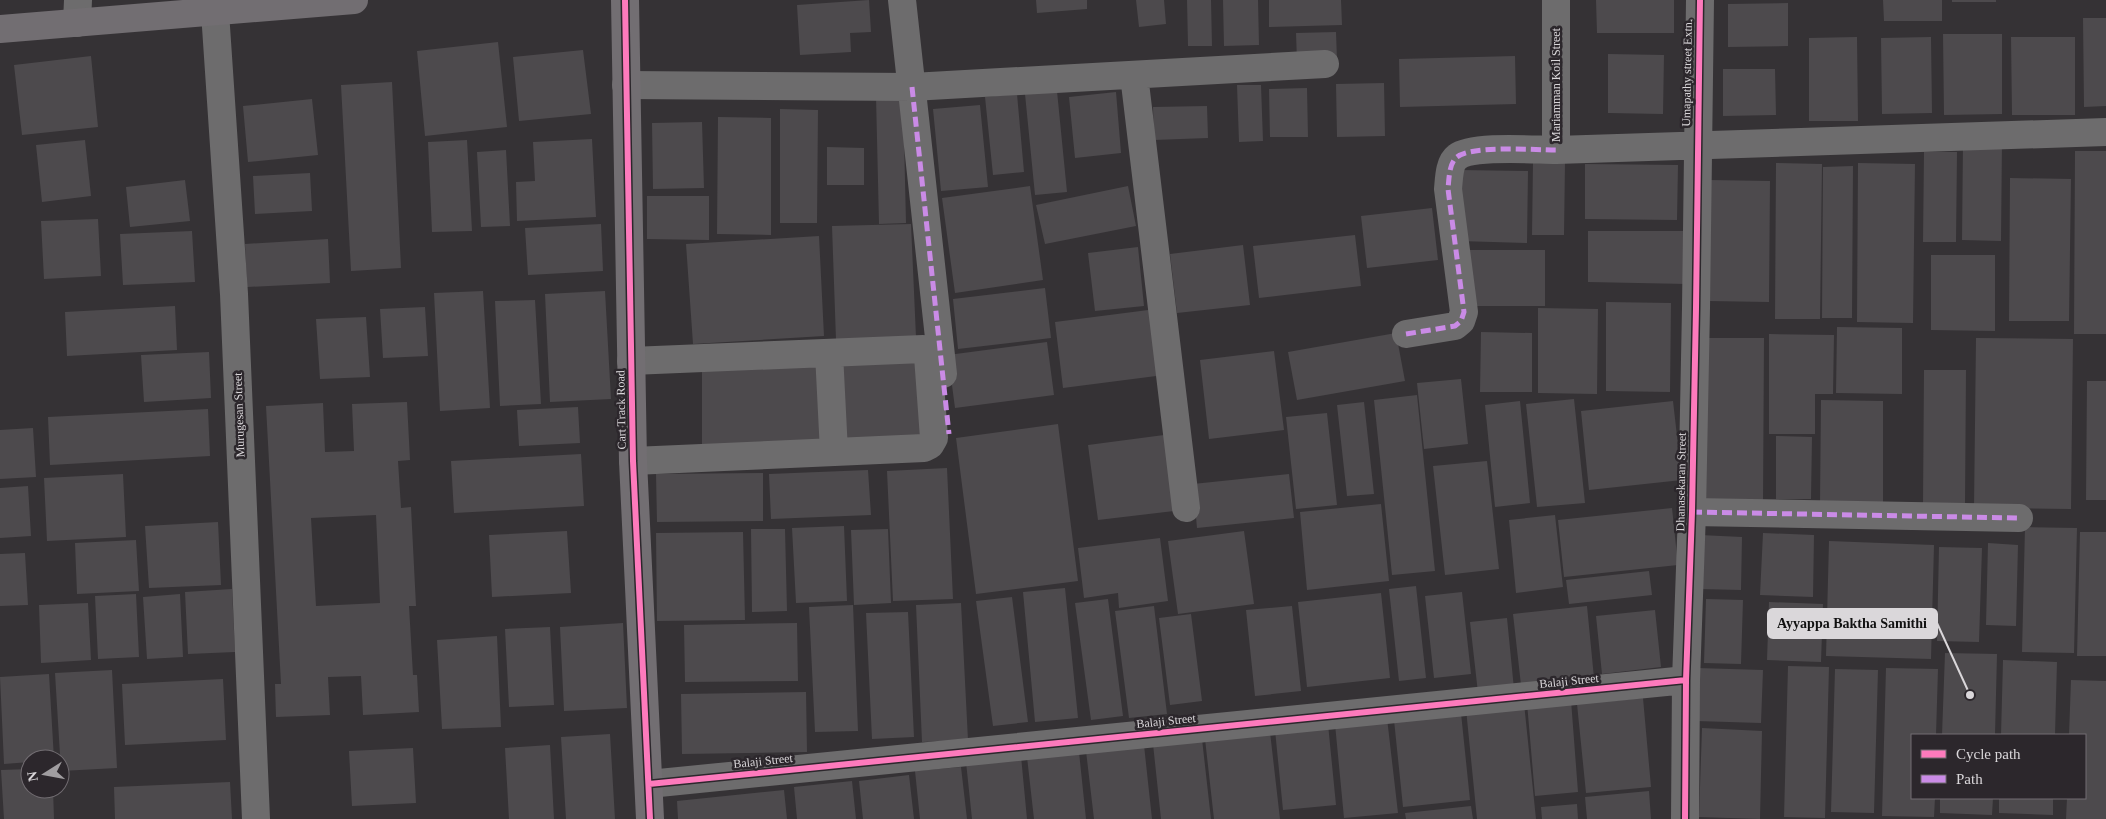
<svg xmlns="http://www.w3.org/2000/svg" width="2106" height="819" font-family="'Times New Roman',serif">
<rect width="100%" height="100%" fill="#353235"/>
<path fill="#4d4a4d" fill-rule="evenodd" d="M869 0 871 32 850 33 851 52 800 55 797 5Z
M1036 0H1087V9L1037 13Z
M1136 0H1164L1166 24 1139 27Z
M1187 0H1211L1212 46H1188Z
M1223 0H1258L1259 45 1224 46Z
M1269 0H1341L1342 25 1269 27Z
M1596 0H1674V33H1597Z
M1883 0H1942V21H1884Z
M1952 0H1996V2H1952Z
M1788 3V46L1728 47V4Z
M2083 18H2106V106L2084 107Z
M1336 32 1337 60 1297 61 1296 33Z
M1943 34H2002V114L1944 115Z
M1857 37 1858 121H1809V38Z
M1931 37 1932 113 1882 114 1881 38Z
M2011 37H2075V115H2012Z
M498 42 507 127 425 136 417 51Z
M583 50 591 114 519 121 513 57Z
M1608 54 1664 55 1663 114 1608 113Z
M91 56 98 127 22 135 14 65Z
M1515 56 1516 104 1400 107 1399 59Z
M1723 69H1775L1776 115 1723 116Z
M392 82 401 268 351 271 341 85Z
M1384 83 1385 136 1337 137 1336 84Z
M1237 85H1261L1263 141 1239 142Z
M1307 88 1308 137H1270L1269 89Z
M1057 91 1067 192 1035 195 1025 94Z
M1116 92 1121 153 1075 158 1069 97Z
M1017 94 1024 172 993 175 985 97Z
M876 96H903L906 223 879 224Z
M312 99 318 155 248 162 243 106Z
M980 105 988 187 941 191 933 109Z
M1207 106 1208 138 1154 140 1153 107Z
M780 109 818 110 817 223H780Z
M718 117 771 118V235L717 234Z
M702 122 704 188 653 189 652 123Z
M592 139 596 217 517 221 516 182 535 181 533 142Z
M85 140 91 196 42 202 36 145Z
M467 140 472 231 432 232 428 142Z
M1963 141H2002L2001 241 1962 240Z
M827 147 864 148V185H827Z
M506 150 510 226 481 227 477 152Z
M2075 151H2106V334H2074Z
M1924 152H1957L1956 242H1923Z
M1533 161 1565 162 1564 235H1532Z
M1776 163 1822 164 1820 319H1775Z
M1858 163 1915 164 1913 323 1857 322Z
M1585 164 1678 165 1677 220 1585 219Z
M1853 166 1852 318H1822L1823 167Z
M1459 170 1528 171 1527 243 1459 241Z
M310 173 312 211 255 214 253 176Z
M2010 178 2071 179 2069 321H2009Z
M185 180 190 221 130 227 126 187Z
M1709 180 1770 181 1769 302 1708 301Z
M1030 186 1043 280 955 293 942 198Z
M1128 186 1136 226 1045 244 1036 205Z
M647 196H709V240L647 239Z
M1432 208 1438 260 1367 268 1361 216Z
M98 219 101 276 44 279 41 221Z
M601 224 603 271 528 275 525 228Z
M911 224 916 337 836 340 832 226Z
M192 231 195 282 123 285 120 234Z
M1588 231H1687V284L1588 282Z
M1355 235 1361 286 1259 298 1253 246Z
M819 236 824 336 693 344 686 244Z
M328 239 330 283 247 287 245 244Z
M1243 245 1250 305 1177 313 1170 254Z
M1138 247 1144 306 1095 311 1088 253Z
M1468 250H1545V306H1468Z
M1931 255H1995V331L1931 330Z
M1045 288 1051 338 958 349 953 299Z
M483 291 490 408 440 411 434 293Z
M605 291 611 399 550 402 545 294Z
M535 300 541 404 500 406 495 301Z
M1606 302 1671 303 1670 392 1606 391Z
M175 306 177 350 67 356 65 312Z
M425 307 428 356 383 358 380 309Z
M1538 308 1598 309 1597 394 1538 393Z
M1156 309 1164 375 1063 388 1055 322Z
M366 317 370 377 320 379 316 319Z
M1837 327 1902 328V394L1836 393Z
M1481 332 1532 333V392H1480Z
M1396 333 1405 381 1297 400 1288 352Z
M1769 334 1834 335 1833 394H1815V434H1769Z
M1705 338H1764L1763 504 1703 503Z
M1976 338 2073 339 2071 509 1974 508Z
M1047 342 1054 395 955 408 948 355Z
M1274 351 1284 430 1209 439 1200 360Z
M209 352 211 398 144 402 141 355Z
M921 357 925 440 837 443 833 361Z
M825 362 826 448 702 450V364Z
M1924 370H1966L1965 505 1923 504Z
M1461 379 1468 444 1424 449 1417 383Z
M2087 381H2106V500H2086Z
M1417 395 1435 571 1392 575 1374 400Z
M1574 399 1585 503 1537 507 1526 404Z
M1821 400 1883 401V504L1820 503Z
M1520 401 1530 503 1495 507 1485 405Z
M1673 401 1682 480 1589 490 1581 411Z
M407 402 410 460 398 461 401 508 411 507 416 606H409L413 675H417L419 712 363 715 361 676 328 677 330 715 276 717 275 684H281L266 406 323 403 325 452 354 451 352 404ZM376 515 380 603 316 606 311 518Z
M1364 402 1374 494 1347 496 1337 405Z
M578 407 580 443 519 446 517 410Z
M208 409 210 456 50 465 48 417Z
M1327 413 1337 505 1296 509 1286 417Z
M1058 424 1078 581 976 594 956 438Z
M33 428 36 477 0 479V430Z
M1164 435 1174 511 1098 520 1088 445Z
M1776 436 1812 437 1811 499H1776Z
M581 454 584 506 454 513 451 461Z
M1487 461 1499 569 1445 575 1433 466Z
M947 468 953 599 893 601 887 471Z
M868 470 871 515 771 519 769 474Z
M763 473V521L657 522 656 474Z
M123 474 126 537 47 541 44 478Z
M1289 474 1294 518 1197 528 1193 484Z
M28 486 31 536 0 538V488Z
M1381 504 1389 581 1307 590 1300 512Z
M1672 508 1678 565 1564 577 1558 520Z
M1555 515 1563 587 1516 593 1509 520Z
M218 522 221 585 149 588 145 526Z
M844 526 847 601 796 603 792 528Z
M2025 527 2077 528 2074 653 2022 652Z
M751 529H785L787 611 752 612Z
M888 529 891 603 854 605 851 530Z
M567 531 571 593 492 597 489 535Z
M1244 531 1254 604 1178 614 1168 541Z
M743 532 745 620 657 621 656 533Z
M2080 532H2106V656H2077Z
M1763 533 1814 535 1813 597 1760 595Z
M1700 535 1742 537 1741 590 1699 589Z
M1160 538 1168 601 1119 608 1118 593 1084 598 1078 548Z
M136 540 139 591 77 594 75 543Z
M1829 541 1934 545 1931 659 1826 656Z
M1988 543 2018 545 2016 626 1986 625Z
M1939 547 1982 548 1979 642 1937 641Z
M25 553 28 605 0 606V554Z
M1649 571 1652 595 1569 604 1566 580Z
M1416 586 1426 678 1399 681 1389 589Z
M1065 588 1078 718 1035 722 1023 592Z
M232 589 235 652 188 654 185 592Z
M1462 592 1471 674 1434 678 1425 596Z
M1381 593 1390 678 1307 687 1298 602Z
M136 594 139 657 98 659 95 596Z
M180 594 183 657 147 659 143 597Z
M1012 597 1028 722 993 726 976 601Z
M1108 599 1123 716 1091 720 1075 603Z
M1706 599 1743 600 1741 664 1704 663Z
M1769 602 1823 604 1821 662 1767 660Z
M88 603 91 660 41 663 39 605Z
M961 603 968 740 922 742 916 605Z
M853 605 858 731 815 732 809 607Z
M1154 606 1167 714 1129 718 1115 611Z
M1292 606 1301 691 1255 696 1246 610Z
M1587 606 1594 678 1521 685 1513 614Z
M1655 610 1661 667 1602 674 1596 616Z
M908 612 914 737 872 739 866 613Z
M1191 614 1202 701 1170 705 1159 618Z
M1507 618 1514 689 1478 693 1470 622Z
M623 623 627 708 564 711 560 627Z
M797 623 798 681 685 682 684 625Z
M550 627 554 705 509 707 505 629Z
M497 636 501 727 442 729 437 640Z
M1945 653 1997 654 1995 735H1942Z
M2003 660 2057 662 2055 735H2001Z
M1788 666 1829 667 1825 818 1784 817Z
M1697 668 1763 670 1761 723 1696 721Z
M1886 668 1938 669 1936 735H1912V798H1935L1934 817 1882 816Z
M1835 669 1878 670 1874 813 1831 812Z
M112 670 117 768 61 771 55 673Z
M49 674 54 759H30V762L4 764 0 677Z
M223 679 226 740 125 745 122 684Z
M2071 680 2106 681V819H2066L2067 798H2085V735H2069Z
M806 692 807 752 682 754 681 694Z
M1643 698 1651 787 1586 793 1577 704Z
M1571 700 1578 792 1535 796 1527 703Z
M1524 703 1536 819H1477L1466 709Z
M1461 713 1470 800 1403 807 1394 720Z
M1387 718 1398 813 1344 818 1335 724Z
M1328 724 1336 805 1283 810 1275 730Z
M1702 728 1762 731 1760 819 1699 817Z
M1270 732 1280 819H1214L1205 739Z
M610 734 615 819H566L561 737Z
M1202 739 1211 819H1161L1153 744Z
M550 745 554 819H509L505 748Z
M1144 745 1152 819H1094L1086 751Z
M413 748 416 803 352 806 349 751Z
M1079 752 1086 819H1034L1027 757Z
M1021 756 1027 819H972L966 762Z
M961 767 967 819H920L915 771Z
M30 769V789H53L54 819H4L1 770Z
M909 775 914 819H863L859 781Z
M852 781 856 819H797L794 787Z
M230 782 232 819H115L114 787Z
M784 790 787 819H678L677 801Z
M1649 791 1651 819H1587L1585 797Z
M1940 798H1993L1992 815 1940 813Z
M1999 798H2053V815L1999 813Z
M1577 804 1578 819H1542L1541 807Z
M1471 806 1473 819H1406L1405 813Z"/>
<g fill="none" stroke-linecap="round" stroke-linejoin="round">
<path stroke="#6d6c6d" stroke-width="28" d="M902 0 943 374
M1556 0V150L2106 132
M215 12 234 294 256 819
M77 23 78 0
M1134 75 1186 508
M626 85 912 87 1325 64
M1406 334 1455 326 1461 321 1464 312 1448 189C1449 179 1449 163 1457 157 1472 145 1535 150 1556 150
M829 353 834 452
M631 361 923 349 927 352 928 356 934 438 930 445 924 448 633 461
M1692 512 2019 518
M649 784 1686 680
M1685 819 1686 680 1692 512 1696 308 1700 0"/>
<path stroke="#726e72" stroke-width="28" d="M625 0 633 461 650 819
M0 29 354 0"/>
<path stroke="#ca8be6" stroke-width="5" stroke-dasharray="10 5" stroke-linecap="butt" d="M912 87 949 434
M1406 334 1455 326 1461 321 1464 312 1448 189C1449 179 1449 163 1457 157 1472 145 1535 150 1556 150
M1692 512 2019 518"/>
<g stroke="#2c272c" stroke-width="9">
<path id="cycleway" d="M625 0 633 461 650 819
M649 784 1686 680
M1685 819 1686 680 1692 512 1696 308 1700 0"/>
</g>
<use href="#cycleway" stroke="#fd7abc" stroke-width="6"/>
</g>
<g text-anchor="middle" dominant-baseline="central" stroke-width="5" stroke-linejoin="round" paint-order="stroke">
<g font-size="12" fill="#dad7da" stroke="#2c272c">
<text transform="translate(1687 73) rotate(-89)">Umapathy street Extn.</text>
<text transform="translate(1556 85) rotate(-90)">Mariamman Koil Street</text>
<text transform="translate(621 410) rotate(-91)">Cart Track Road</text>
<text transform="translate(239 415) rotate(-92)">Murugesan Street</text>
<text transform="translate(1681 482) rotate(-89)">Dhanasekaran Street</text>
<text transform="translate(1569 681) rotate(-6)">Balaji Street</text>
<text transform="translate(1166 721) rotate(-6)">Balaji Street</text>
<text transform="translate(763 761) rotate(-6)">Balaji Street</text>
</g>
</g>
<path fill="none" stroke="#dad7da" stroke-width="2" d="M1970 695L1937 623"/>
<circle fill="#dad7da" stroke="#2c272c" stroke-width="2" cx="1970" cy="695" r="5"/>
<rect fill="#dad7da" stroke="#dad7da" stroke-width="2" x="1768" y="609" width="169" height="29" rx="5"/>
<g font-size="14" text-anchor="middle" font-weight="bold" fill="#111">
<text x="1852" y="628">Ayyappa Baktha Samithi</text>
</g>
<rect x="1911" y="734" width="175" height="65" fill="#2c272c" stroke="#726d72"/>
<rect x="1921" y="750" width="25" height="8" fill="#fd7abc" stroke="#726d72"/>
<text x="1956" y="759" font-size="15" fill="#dad7da">Cycle path</text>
<rect x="1921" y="775" width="25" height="8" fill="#ca8be6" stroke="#726d72"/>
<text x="1956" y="784" font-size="15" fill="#dad7da">Path</text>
<g transform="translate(45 774) rotate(259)"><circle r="24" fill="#2c272c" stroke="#726d72"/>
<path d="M0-4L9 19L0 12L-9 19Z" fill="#a09da0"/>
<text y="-8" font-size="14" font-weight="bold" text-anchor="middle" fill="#dad7da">N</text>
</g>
</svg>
